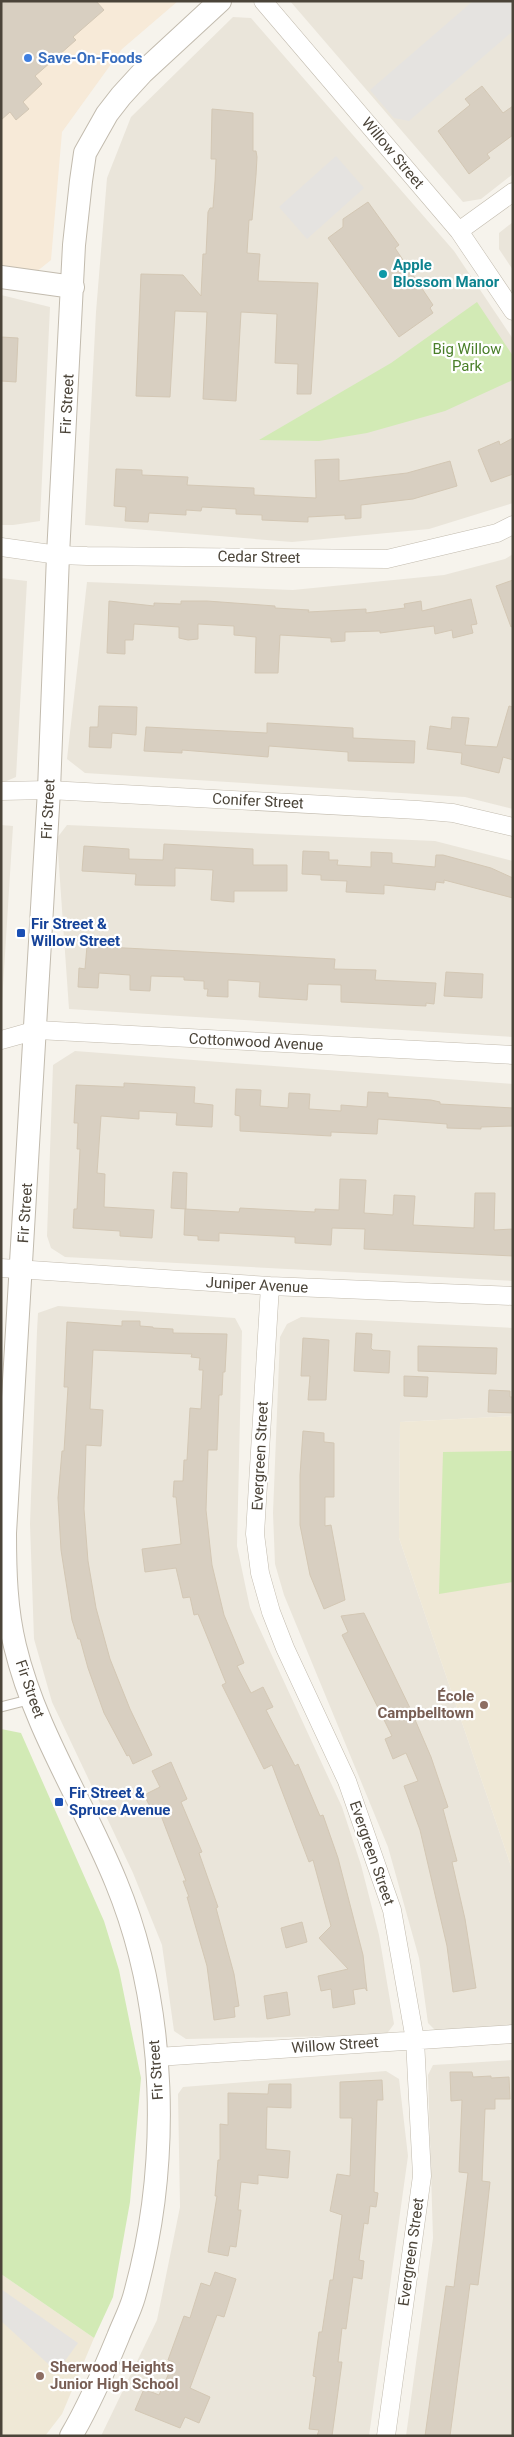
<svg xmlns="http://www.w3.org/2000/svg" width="514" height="2437" font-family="Roboto,sans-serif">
<rect width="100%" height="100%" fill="#f6f3ec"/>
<path fill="#eae5da" d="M290 1H513V174L481 199 463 202Z
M233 17 251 18 454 251 513 339V503L429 529 292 542 85 525 96 312 107 178 131 117Z
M513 222V270L499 249V233Z
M1 295 50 307 40 521 13 525H1Z
M513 554V809L465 797 85 773 67 759 87 582 293 590 444 575 505 559Z
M1 578 27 581 16 777 2 783Z
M1 825 13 826 1 1019V1089Z
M67 825 435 841 513 861V1037L69 1009 57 838Z
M75 1051 513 1084V1281L65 1257 51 1248 47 1236 53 1065Z
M58 1306 235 1318 242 1331 237 1546 250 1608 342 1807 361 1865 379 1935 394 2024 386 2035 186 2039 174 2031 162 1945 133 1873 52 1702 34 1639 30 1524 37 1331 38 1313Z
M301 1317 513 1328V1416L400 1422 399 1538 513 1872V2029L437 2032 428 2023 419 1958 388 1847 284 1595 275 1564 273 1513 280 1337 287 1324Z
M513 2060V2436H406L433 2238 428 2075 433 2065Z
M386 2071 399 2079 408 2156 369 2436H101L157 2320 180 2207 178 2094 183 2087Z"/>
<path fill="#f7ead8" d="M1 1H178L122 49 62 132 51 260 36 272 1 266Z"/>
<path fill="#efe8d6" d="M513 1416V1872L399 1538 400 1422Z
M1 2274 94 2338 62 2414 45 2436H1Z"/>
<path fill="#d2eab5" d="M477 302 513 356V380L445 411 367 433 319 441 259 440 391 363Z
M513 1451V1582L439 1594 443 1452Z
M1 1729 21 1733 104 1921 119 1970 141 2078 130 2202 113 2297 94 2338 1 2274Z"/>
<path fill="#e5e3e0" d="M473 1H513V31L409 121 394 118 370 90Z
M336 156 364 188 307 239 279 207Z
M1 2289 78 2343 57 2372 1 2321Z"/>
<path fill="#d8cfc1" stroke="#d3c7b4" d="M1 1H96L104 10 73 37 76 40 35 76 42 84 23 102 29 109 16 120 10 112 1 120Z
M482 86 503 113 513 106V135L487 154 490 158 469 174 438 131 470 105 465 99Z
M212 109 253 113V151H256L257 157 256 175 252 220H249L247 253 260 254 258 281 318 283 311 394H297L298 364 275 363 277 314 241 312 236 401 203 399 207 312 175 311 170 397 136 396 141 274 183 275 201 296 203 254H206L208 212 210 208H213L215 181 216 159H211Z
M368 202 399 245 395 248 433 305 430 308 433 313 399 337 328 238 343 227V219Z
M1 337 18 338 16 382 1 381Z
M513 438V474L491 482 478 450 499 441 500 445Z
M339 459V481L407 473 450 461 457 486 413 499 361 505V518L345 519V515L308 517V522L262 520V515L236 514V509L202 507 201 511 186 510V515L149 513 148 522 125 521 126 507 114 506 116 469 142 470V475L188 477 187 485 254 488V495L316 498 315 460Z
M513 580V626L511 627 496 586Z
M471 599 477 624 471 625 473 633 453 638 452 630 435 634 434 626 380 633V631L345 632V641L331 642V638L280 635 278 673H255L256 637 234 635V626L198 624V639L188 640 179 638V627L134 624 133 640H125V654L107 653 109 601 154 606V603L181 604V601H207L275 606V608L309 610 308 612 366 609V613L405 608 404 604 421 601 422 611Z
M99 706 137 707 136 735 112 733 111 748 89 747 90 727H98Z
M509 706 513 707V760L503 757 499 773 461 764 462 753 427 749 430 726 451 729 452 717 469 718 465 745 497 747Z
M267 723 353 728V738L415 741 414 763 348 761V752L269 746 268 757 182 750V753L144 751 146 727 267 733Z
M164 844 253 849V865H287V891H234V902L211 900 213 870 175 868V886L135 885 136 874 82 871 84 846 129 849V859L163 860Z
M303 851 329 852V860H338L337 865 371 867V852L392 853V863L435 867 436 855H443L491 868 513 878V898L444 880V883L436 882 435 890 384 885V894L346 892 347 881 321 880V875L302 874Z
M87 946 335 959 334 969 376 970 375 980 436 983 434 1004 426 1003V1006L341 1002V985L308 984 307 1000 259 997 260 982 228 980V997L207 996 208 989H204V981L184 980V977L151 976 150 991 130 990V975L99 973 98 988 78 987 79 968 85 969Z
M446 972 483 974 482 998 444 996Z
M124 1083 195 1087 194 1103 213 1105 212 1127 176 1125 177 1113 139 1111V1119L101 1116 97 1173 105 1174 104 1207 154 1210 152 1238 120 1236V1231L73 1228 74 1209H77L80 1149H77L78 1123H74L76 1085 124 1087Z
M236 1089 261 1090 260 1106 288 1108 289 1093 310 1094 309 1109 341 1111V1105L367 1107 368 1092 388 1093V1097L431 1100 440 1102V1104L513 1108V1126L481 1127V1129L447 1128V1124L378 1119 377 1134 331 1132V1136L240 1131V1116L235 1115Z
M173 1172 187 1173 186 1209 171 1208Z
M340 1179 366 1180 364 1213 393 1215 394 1195 415 1196 413 1225 474 1228 475 1193H495L494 1230 513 1229V1256L364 1249 365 1229 332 1228 331 1245 295 1243V1237L219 1233V1241L198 1240V1236L184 1235 185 1209 239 1212 240 1208 315 1212V1209L339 1210Z
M122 1321H140V1326L153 1327V1328L173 1329V1333L227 1334 225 1372H223L222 1395H219L217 1450H208L206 1510 212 1565 224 1615 244 1663 237 1666 251 1693 263 1687 273 1707 266 1710 295 1766 298 1764 320 1816 323 1815 338 1858 363 1955 367 1991 365 1988 353 1990 355 2004 333 2008 331 1989 321 1991 318 1976 348 1969 319 1938 331 1926 313 1860 309 1862 272 1765 264 1769 222 1685 226 1683 198 1614 194 1615 190 1597 183 1598 176 1568 145 1572 142 1549 181 1544 176 1497H173L174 1481H183L184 1460H187L190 1408 201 1409 203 1370H199L200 1358 191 1357 192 1354 93 1350 90 1409 103 1410 101 1446 86 1445 84 1509 88 1561 96 1608 110 1659 130 1709 152 1755 133 1764 129 1755 127 1756 104 1713 88 1668 80 1639H78L72 1620 61 1550 58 1498 62 1451H64L68 1387H64L67 1322 122 1326Z
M356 1333 372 1334 371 1348 373 1350 390 1351 389 1373 354 1371Z
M303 1338 329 1340 326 1400H308L310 1376H301Z
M418 1346 497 1348 496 1374 418 1371Z
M404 1376 428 1377 427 1397 404 1396Z
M489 1390 510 1391V1397H513V1413L488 1412Z
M303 1431 324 1433V1442L334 1443V1497H325V1526L331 1525 345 1600 324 1609 310 1575 300 1525V1475Z
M364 1613 410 1708 431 1757 448 1807 443 1809 457 1861 452 1862 465 1919 476 1988 453 1992 447 1946 420 1830 404 1786 418 1781 406 1753 393 1759 385 1739 392 1736 342 1635 348 1632 341 1616Z
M171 1762 187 1799 181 1802 202 1852 199 1853 218 1907 216 1908 234 1974 239 2006 234 2007 235 2017 214 2020 207 1966 187 1897H189L183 1881H186L160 1813 155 1816 144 1795 160 1787 152 1771Z
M302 1922 307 1942 286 1948 281 1928Z
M287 1992 290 2015 267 2019 264 1996Z
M450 2072H472L473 2077 491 2076V2078L509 2077 510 2099H495V2109H485L482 2181 490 2182 484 2237 478 2285 470 2284 450 2436H425L446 2286 454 2287 468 2173 459 2172 462 2100 451 2101Z
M382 2080 383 2100H377L374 2192 378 2193 376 2207 370 2206 368 2224 364 2223 359 2260 364 2261 362 2279 353 2277 346 2329 342 2328 338 2362H342L332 2436H317L319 2430 309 2429 316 2377 313 2376 319 2332H322L330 2280H333L342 2215 330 2211 337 2174 350 2176 352 2118H340V2082Z
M269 2084H291V2108L267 2107 266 2149 290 2151 288 2178 258 2175V2184L241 2182 238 2210H241L236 2247 230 2246 228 2256 208 2252 217 2196H215L218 2160H220V2124L228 2125V2093L268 2094Z
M215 2272 236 2279 224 2317 217 2315 190 2388 210 2397 199 2423 185 2417 180 2428 135 2410 144 2389 159 2395 174 2362 168 2360 184 2316 190 2318 201 2283 210 2286Z"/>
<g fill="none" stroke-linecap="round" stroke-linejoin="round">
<g stroke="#c2bbae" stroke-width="11">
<path id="service" d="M1 1707 32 1699"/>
</g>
<g stroke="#c2bbae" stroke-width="19">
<path id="minor" d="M263 1 459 231 513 311
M459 231 513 192
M1 547 58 555 87 556 387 559 497 533 513 525
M1 791 49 790 418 810 453 813 513 827
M1 1040 37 1030 513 1055
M1 1268 270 1286 513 1296
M270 1286 255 1534 260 1573 271 1612 285 1648 347 1781 392 1910 415 2040 422 2176 386 2436
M157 2057 513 2034"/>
</g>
<g stroke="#c2bbae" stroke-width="24">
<path id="tertiary" d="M1 277 73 287
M71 2436C90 2404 104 2371 118 2337 123 2324 130 2311 134 2297 171 2167 168 2008 116 1882 84 1803 35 1730 15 1646 6 1609 5 1571 5 1533L49 790 58 555 74 245 81 181 85 153 107 114 121 96 142 73 220 1"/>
</g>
<use href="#service" stroke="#fff" stroke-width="9"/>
<use href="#minor" stroke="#fff" stroke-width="18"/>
<use href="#tertiary" stroke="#fff" stroke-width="22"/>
</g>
<circle fill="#3f7fe0" stroke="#fff" stroke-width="2" cx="28" cy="58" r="5"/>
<circle fill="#0f9aa8" stroke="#fff" stroke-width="2" cx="383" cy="274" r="5"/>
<g fill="#1a4fb4" stroke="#fff" stroke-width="2">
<rect x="16" y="928" width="10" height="10" rx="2.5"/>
<rect x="54" y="1797" width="10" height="10" rx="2.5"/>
</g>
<g fill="#8d6e63" stroke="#fff" stroke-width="2">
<circle cx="484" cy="1705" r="5"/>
<circle cx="40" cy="2376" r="5"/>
</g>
<g text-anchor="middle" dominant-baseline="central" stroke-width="4.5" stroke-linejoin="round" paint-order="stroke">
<g font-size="15" font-weight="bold" fill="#366cbe" stroke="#fff" text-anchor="start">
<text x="38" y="58">Save-On-Foods</text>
</g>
<g font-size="15" fill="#4b4439" stroke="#fff">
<text transform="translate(393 153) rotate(50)">Willow Street</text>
<text transform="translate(67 404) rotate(-87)">Fir Street</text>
<text transform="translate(259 557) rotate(1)">Cedar Street</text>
<text transform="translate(258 801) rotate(3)">Conifer Street</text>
<text transform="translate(48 809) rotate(-87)">Fir Street</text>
<text transform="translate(256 1042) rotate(3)">Cottonwood Avenue</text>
<text transform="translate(25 1213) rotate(-86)">Fir Street</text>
<text transform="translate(257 1285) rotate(3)">Juniper Avenue</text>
<text transform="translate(260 1456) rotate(-87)">Evergreen Street</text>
<text transform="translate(30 1689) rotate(71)">Fir Street</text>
<text transform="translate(372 1853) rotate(71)">Evergreen Street</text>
<text transform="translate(335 2045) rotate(-4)">Willow Street</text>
<text transform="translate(156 2070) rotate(-94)">Fir Street</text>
<text transform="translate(411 2252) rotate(-82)">Evergreen Street</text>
</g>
<g font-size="15" font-weight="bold" fill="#0d838f" stroke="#fff" text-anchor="start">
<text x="393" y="265">Apple<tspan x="393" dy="17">Blossom Manor</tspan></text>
</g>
<g font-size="15" fill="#4a7f2a" stroke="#fff">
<text x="467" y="349">Big Willow<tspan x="467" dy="17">Park</tspan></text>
</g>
<g font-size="15" font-weight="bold" fill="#164399" stroke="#fff" text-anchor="start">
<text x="31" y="924">Fir Street &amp;<tspan x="31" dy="17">Willow Street</tspan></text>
<text x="69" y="1793">Fir Street &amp;<tspan x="69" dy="17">Spruce Avenue</tspan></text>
</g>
<g font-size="15" font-weight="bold" fill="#785e54" stroke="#fff" text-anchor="end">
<text x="474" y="1696">École<tspan x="474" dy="17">Campbelltown</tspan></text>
<text x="50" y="2367" text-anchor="start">Sherwood Heights<tspan x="50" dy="17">Junior High School</tspan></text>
</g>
</g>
<rect width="514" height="2437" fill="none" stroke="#4b4439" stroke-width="5"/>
</svg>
